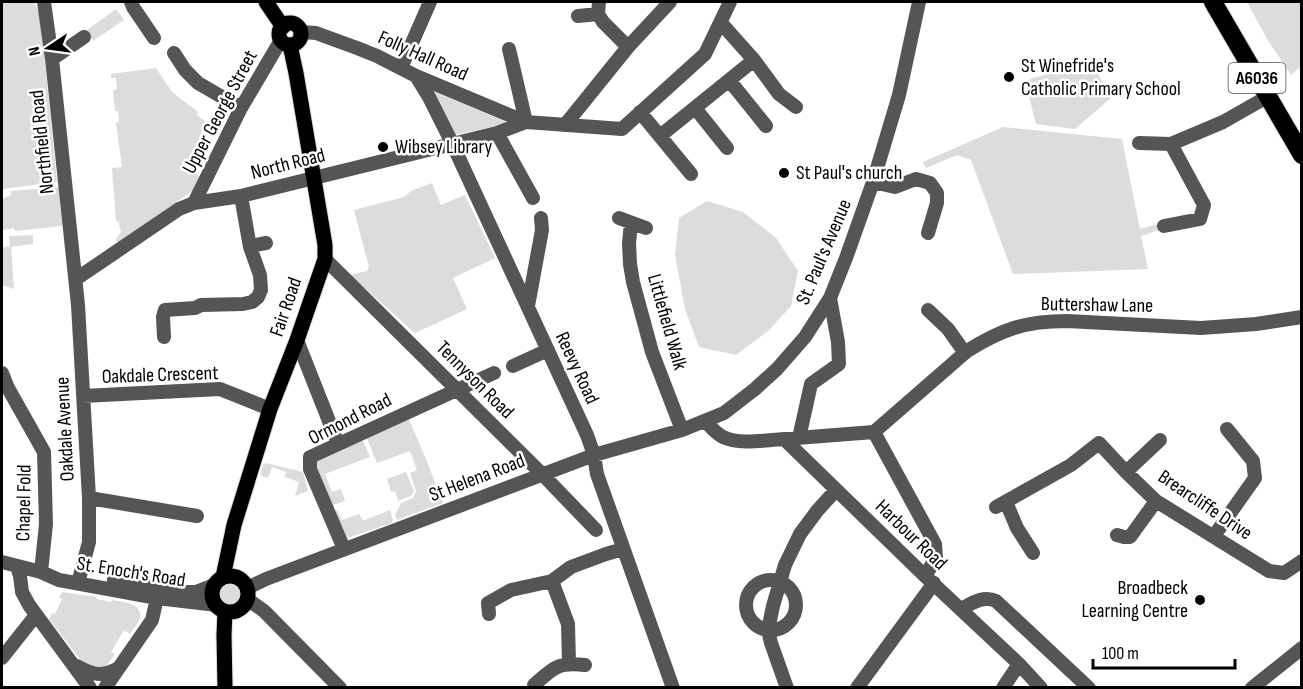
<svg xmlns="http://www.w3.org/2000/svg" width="1303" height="689" font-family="'Sofia Sans Condensed',sans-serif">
<rect width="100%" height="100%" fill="#fff"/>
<path fill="#dcdcdc" d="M2 2H34L40 15 57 182 2 189Z
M1247 2H1301V66L1291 75 1267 39Z
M116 9 124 20 93 41 87 32 88 29Z
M1090 61 1112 97 1075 129 1036 124 1026 86 1030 85V79Z
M156 68 172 92 198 112 197 115 206 122 199 138 203 139 197 152 199 154 192 171 201 177 194 190 118 242 116 239 121 232 118 221H116L112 168 122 167 116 123 119 122 118 111H115L113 90 117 89 116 78H111V74Z
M435 92 504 121V124L455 135Z
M1003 127 1122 139 1140 229 1158 224 1159 230 1141 236 1148 269 1013 274 971 160 957 155 926 168 923 162Z
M432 183 441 205 465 195 495 258 453 278 467 309 415 333 350 275 367 271 369 267 354 210 404 197 411 191Z
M59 187 62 226 15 231 14 228 3 230 2 228V199L11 195V191Z
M707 201 743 212 776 238 798 271 791 306 768 331 736 355 699 347 685 309 675 255 679 218Z
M33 235V244L11 247 14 289 2 285V248L10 246 9 236Z
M407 415 426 459 443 503 397 520 395 515 401 503 413 498 416 491 410 473 417 470 410 451 377 463 365 434Z
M361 436 370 457 325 474 332 492 341 489 345 501 333 505 317 467V461Z
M266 463 303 472 308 491 295 496 299 482 285 477 286 472 272 467 268 478 260 475 263 465Z
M406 472 414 491 411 496 398 501 395 491 391 492 387 479Z
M335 510 338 511 342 520 359 514 363 520H365L390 510 393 520 392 523 347 538Z
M215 594a14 14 0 1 1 28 0a14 14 0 1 1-28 0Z
M62 592 96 597 97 599 111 602 112 600C123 602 146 603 139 621 137 625 132 630 130 634L124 630 111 652 115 654 106 667 102 669 83 663 49 619 52 613 55 614 62 599 59 598Z"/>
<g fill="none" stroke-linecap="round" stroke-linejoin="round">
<g stroke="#dbdbdb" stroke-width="17">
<path id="major" d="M266 2 283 27
M279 34a11 11 0 1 1 22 0a11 11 0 1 1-22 0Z
M212 594a18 18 0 1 1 36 0a18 18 0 1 1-36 0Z
M223 577 234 525 270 409 297 340 325 259V245L296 73 290 45
M225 688 224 635 225 611"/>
</g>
<g stroke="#dbdbdb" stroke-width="20">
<path id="highway" d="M1213 2 1302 155"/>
</g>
<path stroke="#555" stroke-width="14" d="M44 2 52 59 78 305 89 498V542L78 583
M131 2 133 7 154 38
M599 2 598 14 603 22 628 47
M578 16 598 14
M721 23 754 60 779 94 796 107
M301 32 316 33 357 48 377 56 416 76 526 122 622 129 705 54 730 2
M174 53 185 70 198 83 241 108
M52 59 84 37
M401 68 430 2
M416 76 429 97 452 143 587 435 594 455 597 474 673 688
M729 80 766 126
M695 108 727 148
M640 112 691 174
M565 125 628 47 670 2
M497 133 533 198
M660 136 754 60
M1139 143 1171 144 1223 122 1267 97
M873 182 895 187 916 179 930 183 937 193V203L928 233
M194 203 241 108 281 40
M619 218 646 228
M631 223 629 243 630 264 633 282 652 352 682 430
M1164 226 1200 219 1204 205 1171 144
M250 246 266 243
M325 259 542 474 596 530
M76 279 179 209 194 203 241 196 497 133 526 122 509 49
M528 306 542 230 541 218
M928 310 948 329 965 353
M164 337 163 317 165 310 195 308 201 305 243 304 252 302 258 297 261 290 260 275 250 247 241 196
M297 340 338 444
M513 366 548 350
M2 373 8 388 44 452 46 524 41 572
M83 396 220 389 270 409
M705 421C711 427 715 433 723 437 739 445 766 440 784 439L925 576 1019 664 1041 688
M874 432 935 544 936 558 925 576
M799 438 811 384 839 364 838 342 830 298
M784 439 874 432 967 351C1002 329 1026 321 1067 321L1201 328 1256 324 1302 317
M1126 472 1160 440
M89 498 197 516
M1006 502 1017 528 1033 553
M996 507 1071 465 1099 443 1126 472 1156 501 1269 571 1284 573 1302 561
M1117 535 1124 537H1130L1156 501
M1214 536 1255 478 1253 461 1227 429
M344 549 310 469V457L494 373
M2 562 41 572 59 580 157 598 217 605
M17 566 20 576 22 592 29 605 90 688
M746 605a25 25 0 1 1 50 0a25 25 0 1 1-50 0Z
M114 580 183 592H196L214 585
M552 581 568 624 569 664
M247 588 266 579 594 455 682 430 724 413 755 389 777 369 805 337 830 298 846 258 873 182 899 95 919 2
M247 599 264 611 340 688
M961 609C972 603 984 595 996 601L1089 688
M489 614 488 603 511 590 552 581 571 567 606 554 623 549
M2 658 36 615
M77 666C93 675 101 677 117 669
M534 685C554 667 558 662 585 665
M105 688 152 620 157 598
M787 688 771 643 768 630 773 606 785 565 800 534 817 511 836 490
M857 688 934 583
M1003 688 1019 664
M1252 688 1302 648"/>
<use href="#major" stroke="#000" stroke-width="15"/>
<use href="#highway" stroke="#000" stroke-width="18"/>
</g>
<g fill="#000" stroke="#fff" stroke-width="2">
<circle cx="1009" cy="77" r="6"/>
<circle cx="383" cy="147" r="6"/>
<circle cx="784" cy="173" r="6"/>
<circle cx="1200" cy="600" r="6"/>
</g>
<g text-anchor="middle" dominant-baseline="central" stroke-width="5" stroke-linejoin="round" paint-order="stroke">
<rect fill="#fff" stroke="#4c4c4c" stroke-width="1.5" x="1228.5" y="63" width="57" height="30" rx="4.5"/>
<g font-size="18" font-weight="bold" fill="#000">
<text x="1257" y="78">A6036</text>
</g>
<g font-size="20" fill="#000" stroke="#fff">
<text transform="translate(423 56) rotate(24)">Folly Hall Road</text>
<text transform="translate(220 112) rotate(-62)">Upper George Street</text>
<text transform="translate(42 142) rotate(-96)">Northfield Road</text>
<text transform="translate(288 164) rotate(-14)">North Road</text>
<text transform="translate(824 252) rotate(-67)">St. Paul's Avenue</text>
<text transform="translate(1097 305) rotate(1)">Buttershaw Lane</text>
<text transform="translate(286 307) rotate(-71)">Fair Road</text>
<text transform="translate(667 322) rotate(74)">Littlefield Walk</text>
<text transform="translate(577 368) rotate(65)">Reevy Road</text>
<text transform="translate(160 375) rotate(-2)">Oakdale Crescent</text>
<text transform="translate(475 380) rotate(45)">Tennyson Road</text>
<text transform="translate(350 419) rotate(-27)">Ormond Road</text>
<text transform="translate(65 429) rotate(-93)">Oakdale Avenue</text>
<text transform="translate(477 478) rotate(-21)">St Helena Road</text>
<text transform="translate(24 503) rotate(-89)">Chapel Fold</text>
<text transform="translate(1205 505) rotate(34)">Brearcliffe Drive</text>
<text transform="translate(911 535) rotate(44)">Harbour Road</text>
<text transform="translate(131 572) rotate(9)">St. Enoch's Road</text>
</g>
<g font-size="20" fill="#000" stroke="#fff" text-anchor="start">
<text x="1021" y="66">St Winefride's<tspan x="1021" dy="23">Catholic Primary School</tspan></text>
<text x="395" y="147">Wibsey Library</text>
<text x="796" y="173">St Paul's church</text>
<text x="1188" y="588" text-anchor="end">Broadbeck<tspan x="1188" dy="23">Learning Centre</tspan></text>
</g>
</g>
<rect width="1303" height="689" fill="none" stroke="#000000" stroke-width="6"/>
<g transform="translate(48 48) rotate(257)" stroke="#ffffff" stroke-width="4.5" paint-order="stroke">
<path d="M0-4.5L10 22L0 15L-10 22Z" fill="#000000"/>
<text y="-9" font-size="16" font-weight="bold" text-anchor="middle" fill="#000000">N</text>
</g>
<path d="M1093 659v9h142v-9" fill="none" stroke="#000000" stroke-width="3"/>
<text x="1102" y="659" font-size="18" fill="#000000" stroke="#ffffff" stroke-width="4.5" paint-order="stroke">100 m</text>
</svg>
